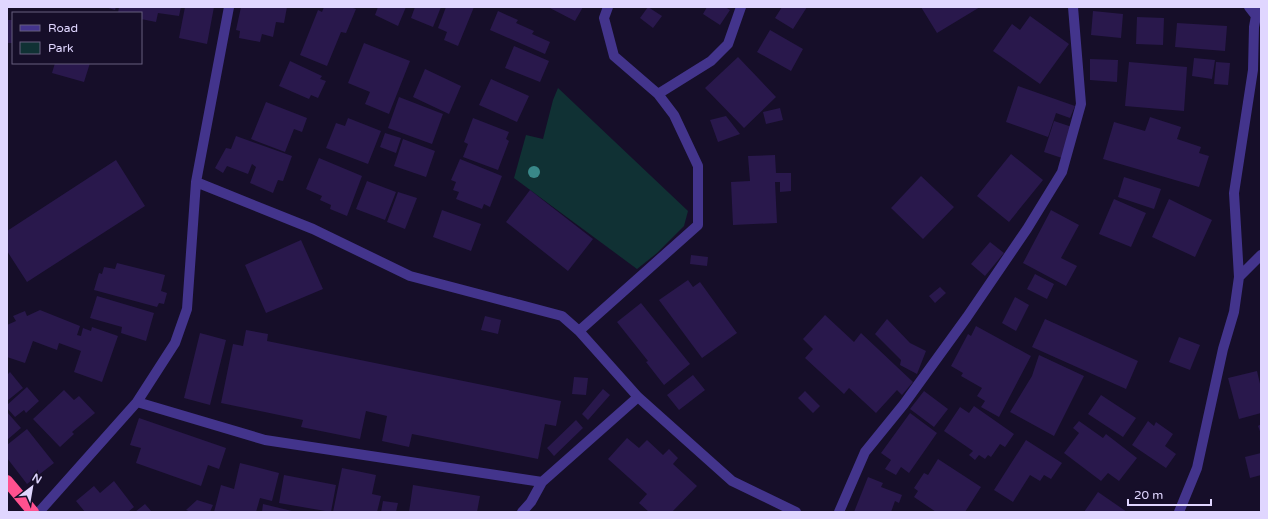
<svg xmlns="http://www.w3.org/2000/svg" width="1268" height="519" font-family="'Varela Round',sans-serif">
<rect width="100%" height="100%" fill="#160e29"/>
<path fill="#103134" d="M558 88 688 211 684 226 657 253 637 269 514 178 526 135 543 139 553 100Z"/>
<path fill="#29184c" d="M105 7H116L115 10Z
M119 7H181L179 16 158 13 156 22 141 19V13H118Z
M185 7H214L207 44 179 38Z
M241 7H287L284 23 276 22 273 37 262 34 260 42 239 38 240 31 236 30Z
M324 7H350L356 9 346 33 341 32 327 66 300 55 318 10 322 12Z
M378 7H406L398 26 375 15Z
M415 7H441L433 27 411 18Z
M446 7H474L458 46 444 40 447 32 438 28Z
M548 7H583L575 21Z
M648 7 662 16 653 28 640 18Z
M707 7H725L730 10 720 25 703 14Z
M782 7H807L793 29 775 18Z
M921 7H980L937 33Z
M498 11 518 20 516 23 534 31 532 34 550 42 545 54 490 30Z
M1093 11 1123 14 1121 38 1091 35Z
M1030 16 1069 44 1040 84 993 51 1012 24 1020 30Z
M1137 17 1164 18 1163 45 1136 44Z
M7 20H13V43H7Z
M1177 23 1227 26 1225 51 1175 47Z
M770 30 803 49 791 71 757 52Z
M364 43 410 61 389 114 365 104 370 92 348 83Z
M514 46 549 61 540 82 505 68Z
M738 57 776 97 744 128 705 88Z
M1194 58 1215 60 1212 79 1192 76Z
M1090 59 1118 60 1117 82 1090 80Z
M290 61 322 76 320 79 326 81 318 98 311 95 309 99 279 86Z
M1129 62 1187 67 1184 111 1125 106Z
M1216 62 1230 63 1228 85 1214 84Z
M55 63H90L84 82 52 73Z
M425 69 461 86 449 114 413 97Z
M491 79 529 96 517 122 479 105Z
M1018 86 1075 106 1070 118 1056 113 1048 137 1006 122Z
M399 97 443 114 432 144 388 128Z
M266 102 307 118 302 132 294 129 285 152 251 139Z
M780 108 783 120 766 124 763 112Z
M726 116 740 134 718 142 710 120Z
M1150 117 1181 127 1177 139 1201 147 1199 153 1209 156 1199 187 1103 159 1114 122 1145 131Z
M348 118 381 131 368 164 326 148 336 123 345 126Z
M473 118 509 132 506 139 509 141 498 170 463 157 468 144 464 142Z
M1054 121 1072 127 1062 158 1044 152Z
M385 133 401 138 396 153 380 147Z
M236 136 292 156 283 181 278 180 273 193 250 183 256 167 252 164 248 174 227 166 223 173 215 168 226 148 231 149Z
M403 139 435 151 426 177 394 166Z
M1011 154 1043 180 1009 222 977 196Z
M775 155 776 173H791V191L780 192V182H775L777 223 733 225 731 182 750 181 748 156Z
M319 158 362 176 347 216 330 209 331 205 320 200 322 196 306 189Z
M460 159 502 176 490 207 484 204 482 209 456 199 459 192 453 190 456 182 451 180Z
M116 160 145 206 27 282 7 251V231Z
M921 176 954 207 923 239 891 208Z
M1124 177 1161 189 1154 209 1118 197Z
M367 181 396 192 385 220 356 209Z
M530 190 593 239 568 271 506 222Z
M398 192 417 198 405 229 387 222Z
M1114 199 1146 213 1131 247 1099 234Z
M1169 199 1212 220 1195 257 1152 237Z
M442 210 481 224 471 251 433 237Z
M1051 210 1079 225 1061 258 1077 266 1066 286 1023 263Z
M301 240 323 289 266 313 245 265Z
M990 242 1004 253 985 276 971 264Z
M691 255 708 257 707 266 690 264Z
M117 263 165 275 161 291 167 293 164 304 159 303 157 307 94 290 99 273 102 274 104 267 115 269Z
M1035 274 1054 284 1047 299 1027 289Z
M688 280 693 287 700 282 737 333 702 358 659 300Z
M940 287 946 293 935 303 929 296Z
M97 296 154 313 146 341 121 333 122 327 90 318Z
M1015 297 1029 305 1016 331 1002 323Z
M641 303 690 364 664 385 646 362 648 361 617 322Z
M40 310 80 326 77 335 81 336 83 328 91 331 92 327 118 336 102 382 74 372 81 351 59 343 57 350 33 341 25 363 7 357V325L16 321 13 316 25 311 27 316Z
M825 315 854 342 861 333 913 382 902 395 897 390 876 413 849 388 844 394 805 358 813 349 803 339Z
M485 316 501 320 498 334 481 330Z
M887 319 910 343 926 351 917 374 900 365 901 360 875 334Z
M1045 319 1138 361 1126 389 1032 347Z
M976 326 1031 356 999 417 981 407 985 401 977 396 982 388 961 376 963 373 951 366 968 334 971 336Z
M246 330 268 334 267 341 561 401 556 426 545 424 538 459 412 434 409 447 382 441 387 416 366 411 360 439 301 427 303 420 221 403 233 344 243 346Z
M200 333 226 340 210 405 184 398Z
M1179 337 1200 345 1190 370 1169 362Z
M1039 355 1084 376 1054 436 1010 412 1032 376Z
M1257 371 1261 388V413L1239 419 1228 378Z
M10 372 23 388 7 401V375Z
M693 375 705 390 679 410 667 395Z
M574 377 588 378 586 395 572 394Z
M27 387 39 401 26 413 24 410 15 417 7 408V405Z
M603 389 610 395 588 420 582 414Z
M64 390 74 400 79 396 95 413 72 432 74 434 60 447 33 419Z
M805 391 820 406 813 413 798 398Z
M924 391 948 409 934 427 910 409Z
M1101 395 1136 418 1123 437 1088 414Z
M974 406 1014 434 1005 447 1000 444 991 457 988 455 985 459 979 455 975 460 969 455 973 451 944 431 960 407 969 413Z
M7 412 21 428 7 440Z
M910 413 937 433 909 473 901 467 896 475 885 469 891 460 881 453Z
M139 418 226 448 219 469 208 465 201 486 136 463 141 448 130 445Z
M576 420 583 428 554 456 547 448Z
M1079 421 1103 438 1106 434 1137 458 1119 481 1108 473 1101 481 1064 453 1079 433 1073 428Z
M1148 421 1154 426 1156 422 1173 434 1165 446 1176 454 1166 468 1132 445Z
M1261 424V434L1258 426Z
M27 429 54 463 27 484 7 458V445Z
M627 438 639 448 647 440 663 455 669 449 678 458 673 464 697 486 672 512H649L639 503 647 494 608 459Z
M1026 440 1062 463 1051 479 1044 475 1040 481 1030 475 1013 502 994 490Z
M1261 453V475L1250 478 1245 457Z
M938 459 981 487 965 512H936L914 497 918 491 914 488 924 473 928 475Z
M240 463 279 473 272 501 260 498 256 512H214L221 485 234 489Z
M342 468 376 475 372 494 381 496 377 512H333Z
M284 475 336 485 331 512 279 503Z
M868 477 883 483 881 487 902 495 899 503 895 501 891 512H854Z
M114 481 134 507 128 512H85L76 501 94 486 100 493Z
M413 485 480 496 477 512H409Z
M1098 492 1127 512H1084Z
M197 500 213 505 210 512H191L186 510Z
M383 501 398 503 396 512H381Z
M145 504 152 512H135Z
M263 504 292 511V512H262Z"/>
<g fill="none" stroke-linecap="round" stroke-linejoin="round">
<path stroke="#43348c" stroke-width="10" d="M1249 7 1256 16
M658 94 711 61 728 44 741 7
M196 182 313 229 410 276 562 316 579 331 638 397 732 481 796 512
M1239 277 1261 255
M579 331 698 225V166L674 115 658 94 614 56 604 18 608 7
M137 402 265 440 542 482
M39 512 137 402 175 343 187 309 196 182 229 7
M522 512 531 502 542 482 638 397
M839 512 865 452 904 404 967 317 1027 229 1062 172 1081 104 1073 7
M1179 512 1197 468 1223 349 1234 312 1239 277 1234 193 1253 70 1254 27 1256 16 1261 8"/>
<path stroke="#ff518f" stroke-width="12" d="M7 481 33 512"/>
</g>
<circle fill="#398889" cx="534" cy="172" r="6"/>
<rect width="1268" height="519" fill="none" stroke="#e0d6ff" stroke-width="16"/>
<rect x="12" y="12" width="130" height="52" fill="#160e29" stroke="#675e7f"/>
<rect x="20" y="25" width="20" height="6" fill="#43348c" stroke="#675e7f"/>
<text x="48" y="32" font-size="12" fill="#e0d6ff">Road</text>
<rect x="20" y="42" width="20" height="12" fill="#103134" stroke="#675e7f"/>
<text x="48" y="52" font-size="12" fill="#e0d6ff">Park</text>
<g transform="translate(32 487) rotate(31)" stroke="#160e29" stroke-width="3" paint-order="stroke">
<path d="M0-3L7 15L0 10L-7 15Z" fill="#e0d6ff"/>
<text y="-6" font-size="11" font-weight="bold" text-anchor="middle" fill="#e0d6ff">N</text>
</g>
<path d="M1128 499v6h83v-6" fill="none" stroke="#e0d6ff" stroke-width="2"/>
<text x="1134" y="499" font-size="12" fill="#e0d6ff" stroke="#160e29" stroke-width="3" paint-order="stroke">20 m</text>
</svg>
